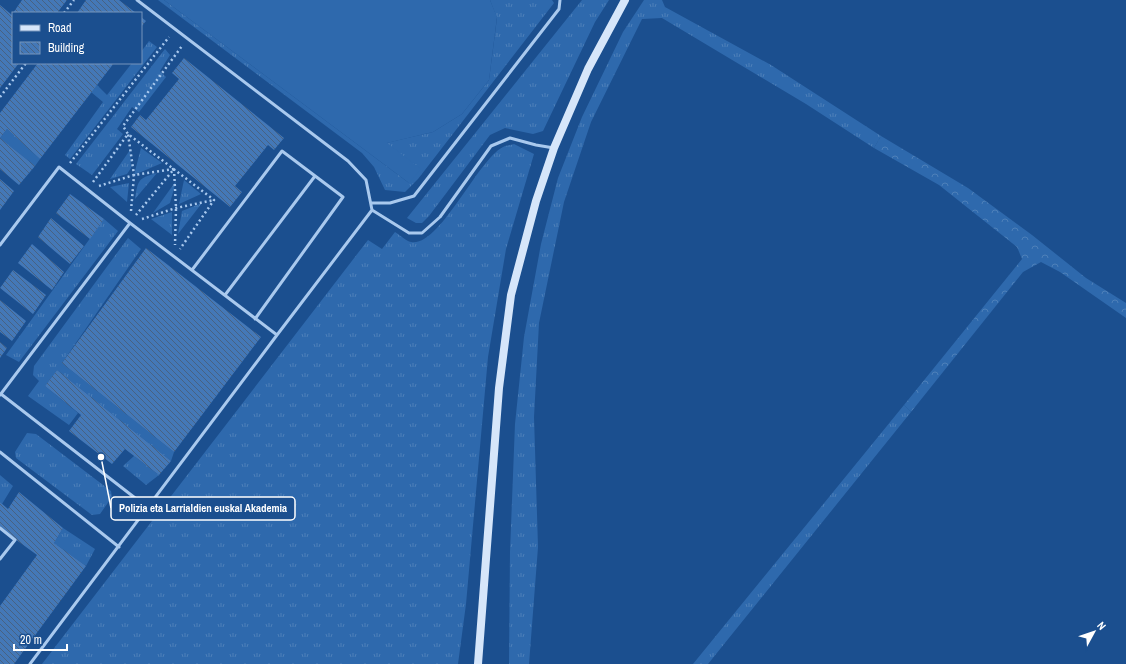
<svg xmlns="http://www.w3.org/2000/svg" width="1126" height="664" font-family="'Archivo Narrow',sans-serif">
<defs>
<pattern id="grass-tufts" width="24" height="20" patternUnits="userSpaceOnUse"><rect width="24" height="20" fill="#2e69ad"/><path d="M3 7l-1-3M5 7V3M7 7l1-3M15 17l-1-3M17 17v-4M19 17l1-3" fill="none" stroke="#4d80b9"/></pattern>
<pattern id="forest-crowns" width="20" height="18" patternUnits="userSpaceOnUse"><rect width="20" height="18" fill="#2e69ad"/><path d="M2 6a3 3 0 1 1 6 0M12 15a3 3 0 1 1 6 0" fill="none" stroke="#4d80b9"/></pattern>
<pattern id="building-back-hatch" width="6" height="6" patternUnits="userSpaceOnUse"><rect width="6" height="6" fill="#4478b7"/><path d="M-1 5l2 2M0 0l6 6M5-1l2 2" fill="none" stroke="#486282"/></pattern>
</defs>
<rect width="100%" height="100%" fill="#1b4f8f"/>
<path fill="url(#grass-tufts)" d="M158 0H164L409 183 386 143 433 132 462 114 489 80 497 18 490 0H552L554 3 418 179 405 192 385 190 374 167 362 153Z
M582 0H609L595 22 543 131 533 134 505 128 490 135 429 216 422 223H416L407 218Z
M644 0H662L665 7 771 65 881 136 874 148 806 104 662 18 642 19 591 122 564 202 539 323 534 417 538 547 529 664H509L510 552 515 424 524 337 541 244 558 178 582 117 623 32Z
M149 41 157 47 70 159 65 155 103 102 91 92 97 85 107 95 132 63H141V52Z
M165 49 170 55 160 71 166 77 139 112 132 107 117 129 123 134 92 175 76 164Z
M7 129 40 159 35 166 0 138Z
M514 144 534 154 506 249 488 357 466 604 458 664H42L368 240 382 249 395 232C400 235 406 241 411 242 440 248 479 156 505 146 508 145 512 145 514 144Z
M141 148 162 163 134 175Z
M130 150 131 168 127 174 110 179Z
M157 173 135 199C138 180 138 178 157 173Z
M184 180 201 194 179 204Z
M176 181 170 203 153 213Z
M129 183 127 202 110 187Z
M202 203 178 234 182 211Z
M172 212V235L151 219Z
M104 219 118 231 19 362 6 355Z
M128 238 141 249 62 363 174 452 171 461 57 370 45 386 78 413 69 425 28 396 39 381 33 375 34 366Z
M904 405 911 412 708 664H693Z
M27 433 36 434 111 491 112 497 100 514 92 515 16 458 15 452Z
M134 456 159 475 146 485 123 466Z
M0 475 13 486 2 504 0 502Z
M63 528 95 549 86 566 54 543Z"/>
<path fill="url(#forest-crowns)" d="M881 136 968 188 1032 235 1086 278 1126 303V318L1060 272 1041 262 1023 272 911 412 904 405 1022 259 1017 247 939 185 874 148Z"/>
<path fill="#2e69ad" d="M164 0H490L497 17 489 80 462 114 433 132 387 143 421 169 409 183Z"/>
<path fill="url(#building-back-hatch)" d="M22 0H67L57 13H13Z
M86 0H119L136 13H77Z
M0 5 12 15 13 13V63H19L0 88Z
M141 17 146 21 141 27Z
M184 58 284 138 274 150 268 145 235 186 242 192 230 207 131 127 140 115 146 120 179 79 172 73Z
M38 63H114L40 159 7 129 0 138V113Z
M0 138 35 166 19 185 0 169Z
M0 179 14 191 0 210Z
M70 194 104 219 90 239 56 213Z
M51 218 84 246 70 264 38 237Z
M32 244 64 272 52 290 18 263Z
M146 248 261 337 174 452 62 363Z
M13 270 46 295 33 314 0 288Z
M0 300 26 321 12 341 0 332Z
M0 342 7 348 0 358Z
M57 370 171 461 159 475 125 449 112 464 69 431 81 415 45 386Z
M19 492 63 528 54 543 86 566 14 664H0V606L37 555 0 528V502L8 509Z"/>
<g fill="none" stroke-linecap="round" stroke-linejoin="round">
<path stroke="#a9c9ee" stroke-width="2.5" stroke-dasharray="2 3" stroke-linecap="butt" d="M64 13 74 0
M0 97 26 63
M70 163 169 37
M174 169 176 208 175 245
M93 182 128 134 123 126 182 46
M99 186 134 175 174 169 136 215
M131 211 134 175 128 134 214 200 180 249
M142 219 176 208 214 200"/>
<path stroke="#a9c9ee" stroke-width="3" d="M137 0 348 161 366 180 372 210 277 335
M371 203H390L414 196 559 9 560 0
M372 210 409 233H422L440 217 491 146 510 138 536 145 554 148
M0 245 59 167 130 223
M192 270 282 151 343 197 255 319
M225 295 315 176
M1 394 148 508
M0 395 130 223 277 335 30 664
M0 452 119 547
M0 528 15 540 0 559"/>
<path stroke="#d6e6fa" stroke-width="8" d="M478 664 499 388 511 295 536 201 554 148 588 69 625 0"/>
</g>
<path fill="none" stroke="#fff" stroke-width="1.5" d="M101 457L111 508"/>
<circle fill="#fff" stroke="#1b4f8f" stroke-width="1.5" cx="101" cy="457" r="4"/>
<rect fill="#1b4f8f" stroke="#fff" stroke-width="1.5" x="111" y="497" width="184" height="23" rx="4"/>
<g font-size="11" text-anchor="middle" font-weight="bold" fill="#fff">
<text x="203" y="512">Polizia eta Larrialdien euskal Akademia</text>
</g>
<rect x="12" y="12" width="130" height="52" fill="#1b4f8f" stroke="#7695bc"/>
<rect x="20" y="25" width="20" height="6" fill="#d6e6fa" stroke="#7695bc"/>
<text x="48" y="32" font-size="12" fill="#ffffff">Road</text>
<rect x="20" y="42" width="20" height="12" fill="url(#building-back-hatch)" stroke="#7695bc"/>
<text x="48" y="52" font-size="12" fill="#ffffff">Building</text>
<g transform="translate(1094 632) rotate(50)" stroke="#1b4f8f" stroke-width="3" paint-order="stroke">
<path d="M0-3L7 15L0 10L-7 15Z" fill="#ffffff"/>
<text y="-6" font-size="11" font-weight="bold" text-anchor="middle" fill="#ffffff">N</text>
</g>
<path d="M14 644v6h53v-6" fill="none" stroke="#ffffff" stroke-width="2"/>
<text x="20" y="644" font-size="12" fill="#ffffff" stroke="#1b4f8f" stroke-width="3" paint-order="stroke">20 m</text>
</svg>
